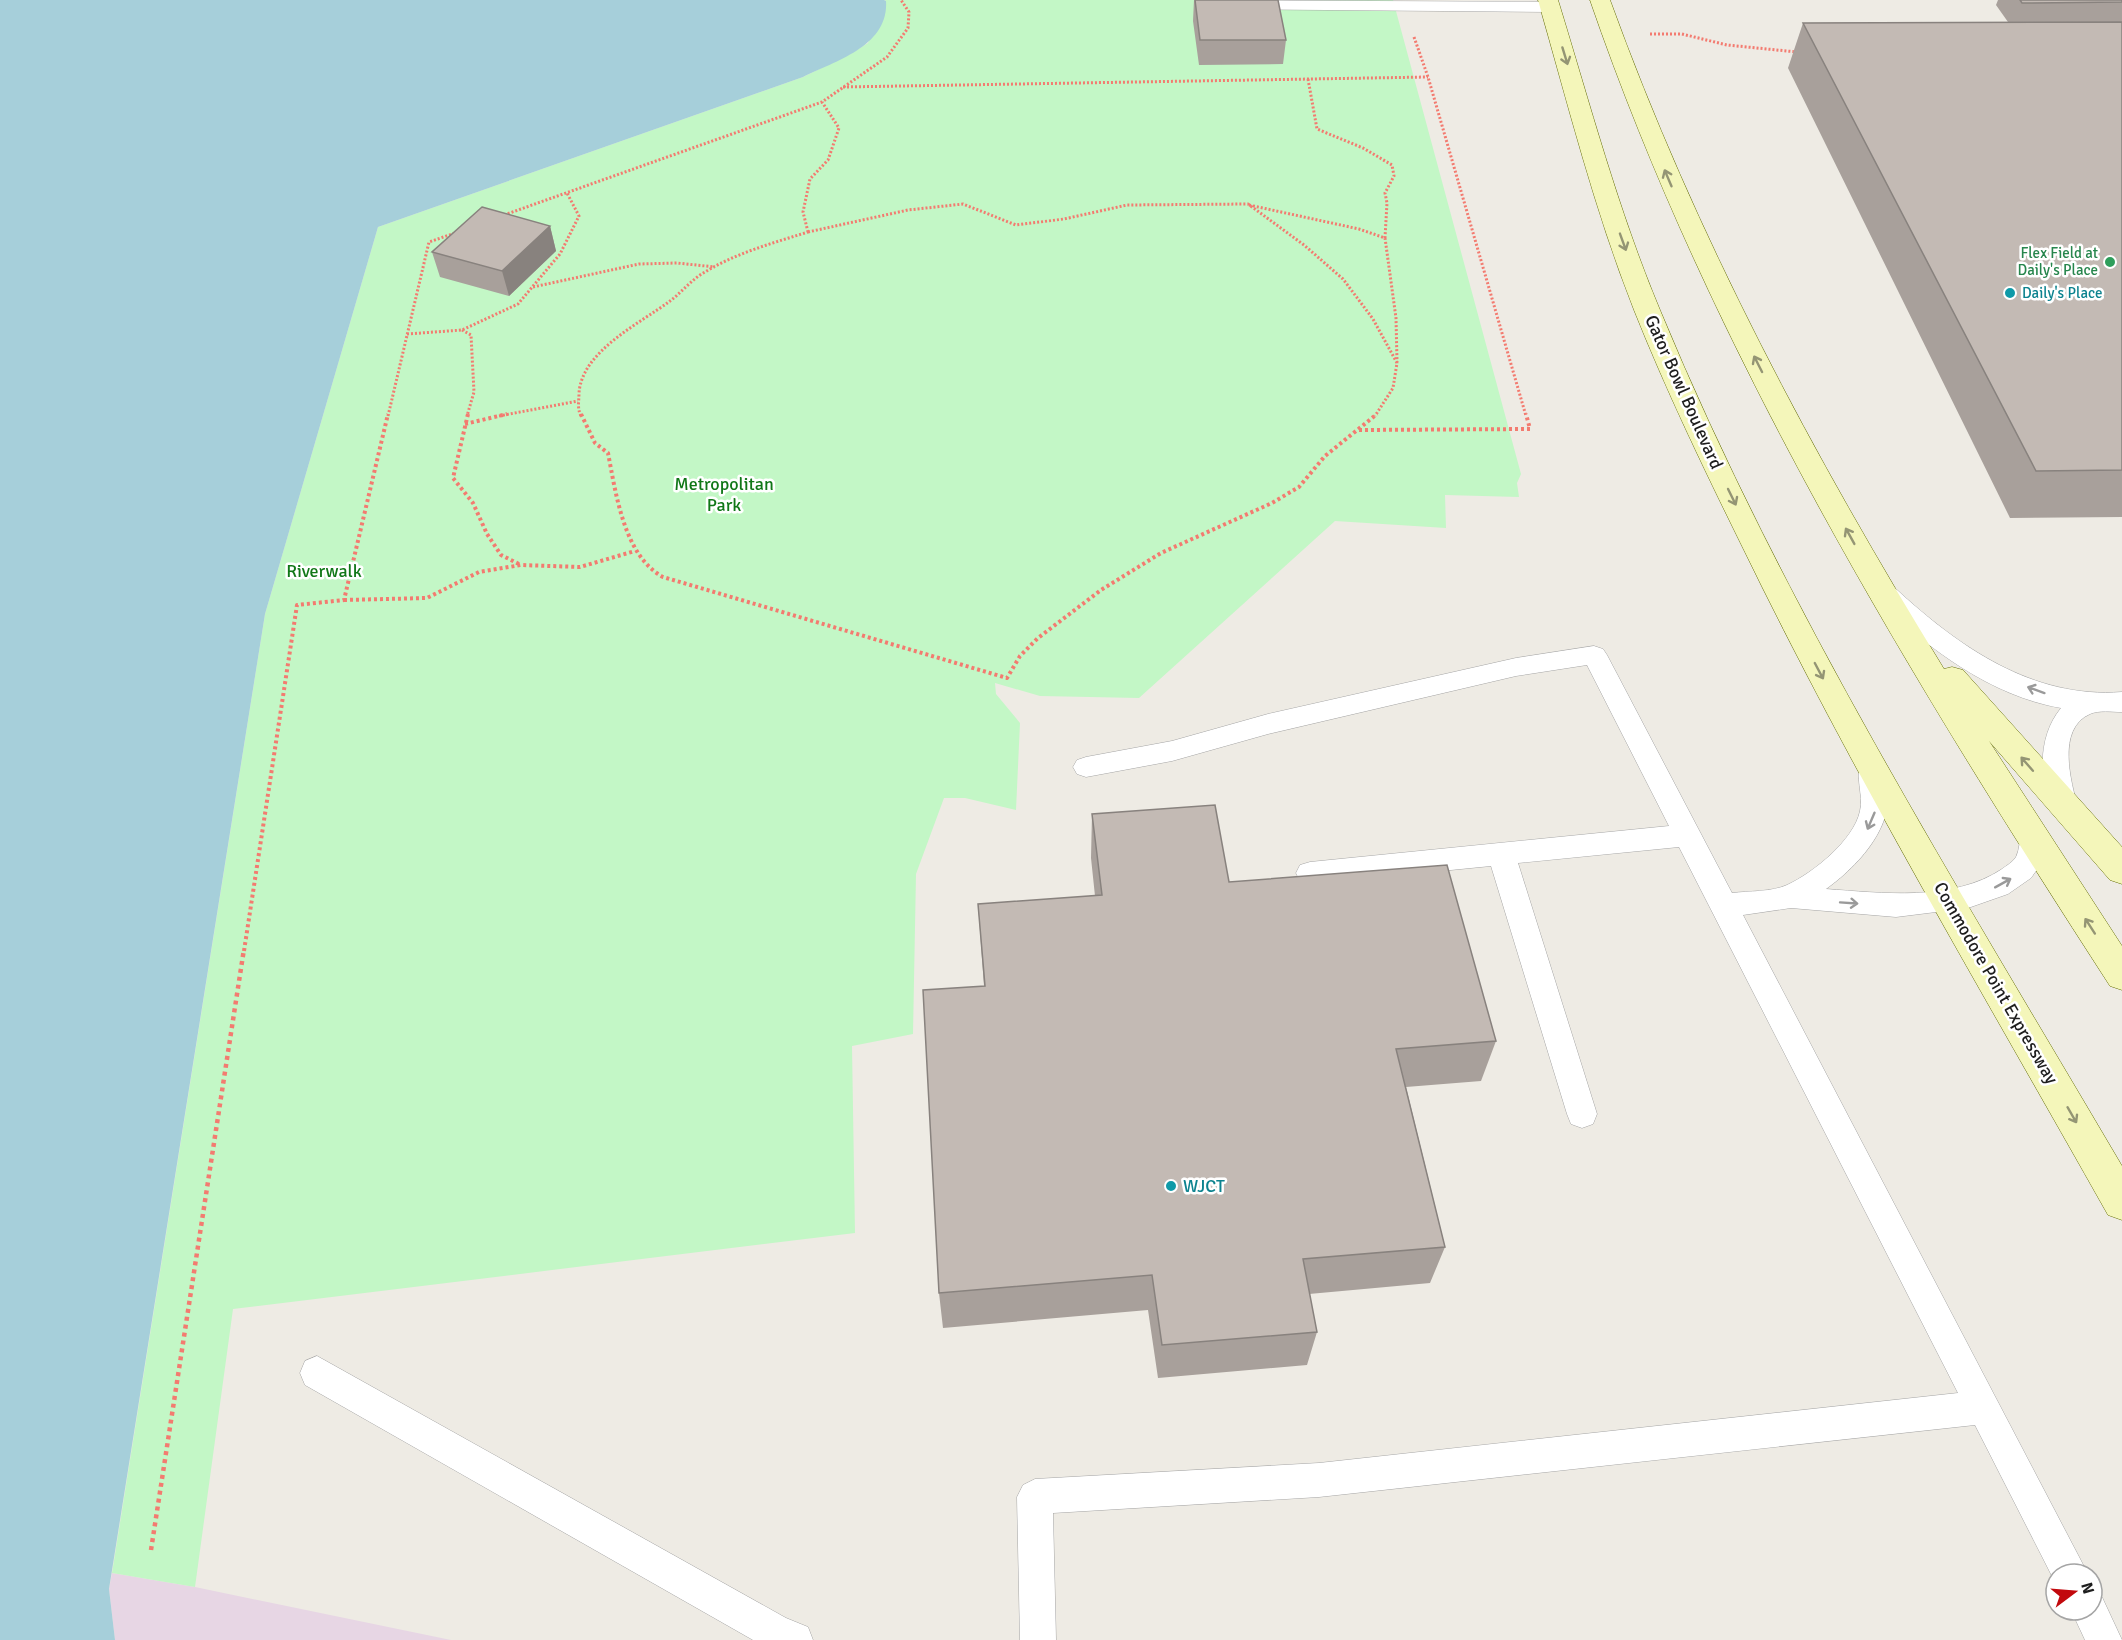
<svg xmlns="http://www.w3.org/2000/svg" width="2122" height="1640" font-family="Signika,sans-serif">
<rect width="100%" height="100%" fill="#eeebe4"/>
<path fill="#e7d6e4" d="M112 1573 195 1587 451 1640H115L109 1589Z"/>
<path fill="#c3f7c6" d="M884 0H1393L1521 474 1517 483 1519 497 1445 495 1446 528 1335 521 1139 698 1040 696 995 683 996 694 1020 723 1016 810 965 798H944L916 874 913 1034 852 1046 855 1233 233 1309 195 1587 112 1573 265 614 378 227 803 77 850 54 868 43 886 1Z"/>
<path fill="#a6cfda" d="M0 0H884L886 1C889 46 836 61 803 77L378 227 265 614 109 1589 115 1640H0Z"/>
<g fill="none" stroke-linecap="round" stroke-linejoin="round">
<g stroke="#a5a5a5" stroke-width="1">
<path id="lane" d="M1204 0 1550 2 1556 3 1559 7 1556 11 1550 12 1214 9 1208 8Z
M1887 586 1896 589C1959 647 2033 699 2122 692V712C2112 712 2099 710 2090 714 2056 729 2071 782 2078 808L2074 815 2065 819 2056 815C2038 783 2037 737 2061 708 1991 696 1929 649 1878 601L1875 595 1878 589Z
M1594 646 1603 649 1607 655 1732 893C1748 891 1772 892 1787 885 1813 873 1854 840 1860 811 1864 795 1854 776 1862 762L1871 759 1880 762C1907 812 1865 861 1826 889 1881 893 1953 902 2002 869 2006 866 2013 862 2016 857 2020 849 2019 839 2023 830L2033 827 2043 830 2047 838 2043 861 2031 878 2008 894 1968 908 1896 917 1791 908 1743 915 2088 1574H2056V1584L1975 1425 1319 1497 1053 1513 1056 1640H1020L1017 1497 1023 1485 1035 1479 1319 1463 1958 1393 1679 847 1518 863 1597 1114 1593 1124 1582 1128 1571 1124 1567 1114 1491 866 1310 884 1300 881 1296 873 1300 865 1310 862 1669 826 1587 665 1516 676 1268 734 1172 761 1086 777 1077 774 1073 767 1077 760 1086 757 1172 741 1268 714 1516 658Z
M317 1356 786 1618 808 1627 813 1640H753L305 1385 300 1373 305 1361Z
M2092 1593 2102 1597 2122 1640H2085L2071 1610H2092Z"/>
</g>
<g stroke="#67700a" stroke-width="1">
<path id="secondary" d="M1538 0H1558C1590 104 1618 210 1660 310 1784 610 1958 887 2122 1166V1220L2108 1215C1983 993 1852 773 1741 544 1703 467 1666 390 1634 310 1594 209 1568 104 1538 0Z
M1590 0H1610C1695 235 1813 456 1944 669L1952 667 1963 670 2122 847V884L2110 880 1989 741 2122 946V990L2110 986C1908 674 1711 352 1590 0Z"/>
</g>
<path stroke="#f37b70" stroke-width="3" stroke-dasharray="2 2" stroke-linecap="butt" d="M1650 34H1682L1727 45 1797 52
M1414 37 1428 77 1526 416
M1308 79 1317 129 1363 148 1392 165 1394 176 1385 193 1387 203 1385 238
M843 87 1428 77
M1249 205 1359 229 1385 238 1396 318 1397 362
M504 215 822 102 887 57 908 28 909 12 901 0
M808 232 803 212 810 179 828 160 839 128 822 102
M808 232 908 210 963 204 1016 225 1064 219 1127 205 1248 204 1304 245 1343 279 1373 319 1397 363 1393 388 1375 416
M533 287 639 264 677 263 715 267
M462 330 471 335 474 392 467 416
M407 334 462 330 518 304 560 254 579 216 567 193
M388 416 429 242 458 232
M499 416 578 401
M581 416C577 408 579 402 579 393 582 351 639 324 670 301 682 292 692 279 705 272 736 253 773 243 808 232"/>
<path stroke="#f37b70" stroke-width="4" stroke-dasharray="3 3" stroke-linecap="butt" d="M468 414 453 478 473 503 487 534 501 555 521 565
M581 414 595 443 608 453C616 494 624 556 663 577L1007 678 1020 656 1038 638 1101 590 1161 553 1272 503 1299 487 1325 456 1377 414
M465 424 507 414
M1359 430 1530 429 1526 414
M344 600 427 598 479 572 521 565 580 567 635 551
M244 951 297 605 344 600 388 414"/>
<path stroke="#f37b70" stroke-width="4.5" stroke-dasharray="4 4" stroke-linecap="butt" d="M151 1550 244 949"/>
<use href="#lane" fill="#fff" fill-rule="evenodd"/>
<use href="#secondary" fill="#f4f6ba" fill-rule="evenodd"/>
</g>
<path fill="#a8a09b" d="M1194 0 1286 40 1283 64 1199 65 1193 21Z
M1998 0H2122V517L2010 518 1788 68 1803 23 2008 22 1996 5Z
M550 226 556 251 509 296 440 277 432 252Z
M1092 814 1229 882 1496 1041 1481 1081 1406 1087 1445 1247 1430 1283 1309 1294 1317 1332 1307 1365 1158 1378 1148 1310 943 1328 939 1293 984 986 978 904 1095 896 1091 858Z"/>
<path fill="#88827e" d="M550 226 556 251 509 296 502 271Z"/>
<path fill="#c3bab4" stroke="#88827e" stroke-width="1.5" d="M1195 0H1278L1286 40H1200Z
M2020 0H2122V2L2022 3Z
M2122 22V470L2036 471 1803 23Z
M482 207 550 226 502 271 432 252Z
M1215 805 1229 882 1447 865 1496 1041 1396 1049 1445 1247 1303 1259 1317 1332 1162 1345 1152 1275 939 1293 923 990 985 986 978 904 1102 895 1092 814Z"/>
<defs><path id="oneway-shaft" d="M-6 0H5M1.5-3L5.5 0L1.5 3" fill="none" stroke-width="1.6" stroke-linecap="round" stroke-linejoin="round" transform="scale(1.5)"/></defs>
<g stroke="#949574">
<use href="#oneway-shaft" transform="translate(1565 56) rotate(73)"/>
<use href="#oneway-shaft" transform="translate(1668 178) rotate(-113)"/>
<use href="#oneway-shaft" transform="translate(1623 242) rotate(70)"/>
<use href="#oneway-shaft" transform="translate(1758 364) rotate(-117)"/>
<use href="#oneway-shaft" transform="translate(1732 497) rotate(64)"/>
<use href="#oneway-shaft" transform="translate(1850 536) rotate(-119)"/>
<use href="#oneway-shaft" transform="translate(1819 671) rotate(62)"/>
<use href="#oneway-shaft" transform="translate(2027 764) rotate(-131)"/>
<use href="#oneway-shaft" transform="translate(2090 926) rotate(-123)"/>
<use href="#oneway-shaft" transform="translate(2072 1115) rotate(60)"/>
</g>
<g stroke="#9a9a9a">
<use href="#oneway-shaft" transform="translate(2036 690) rotate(-160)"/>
<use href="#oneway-shaft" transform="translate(1871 821) rotate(113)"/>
<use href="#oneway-shaft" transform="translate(2003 883) rotate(-29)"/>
<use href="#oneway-shaft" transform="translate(1849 903) rotate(4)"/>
</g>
<circle fill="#2e9e5b" stroke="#fff" stroke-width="2" cx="2110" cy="262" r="6"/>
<g fill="#0f9aa8" stroke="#fff" stroke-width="2">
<circle cx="2010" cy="293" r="6"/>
<circle cx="1171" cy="1186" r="6"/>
</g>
<g text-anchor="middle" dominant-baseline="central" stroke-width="5" stroke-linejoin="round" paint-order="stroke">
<g font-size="15" fill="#27864d" stroke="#fff" text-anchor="end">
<text x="2098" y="253">Flex Field at<tspan x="2098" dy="17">Daily's Place</tspan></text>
</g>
<g font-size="15" fill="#0d838f" stroke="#fff" text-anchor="start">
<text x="2022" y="293">Daily's Place</text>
</g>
<g font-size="18" fill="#1e1e1e" stroke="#fff">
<text transform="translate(1684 392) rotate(66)">Gator Bowl Boulevard</text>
<text transform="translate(1996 983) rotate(60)">Commodore Point Expressway</text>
</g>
<g font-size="18" fill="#107717" stroke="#fff">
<text x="724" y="484">Metropolitan<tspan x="724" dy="21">Park</tspan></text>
<text x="324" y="571">Riverwalk</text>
</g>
<g font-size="18" fill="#0d838f" stroke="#fff" text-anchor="start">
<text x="1183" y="1186">WJCT</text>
</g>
</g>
<g transform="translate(2074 1592) rotate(74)"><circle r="28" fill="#ffffff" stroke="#a5a5a5" stroke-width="1.5"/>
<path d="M0-4.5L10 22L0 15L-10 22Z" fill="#c2090d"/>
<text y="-9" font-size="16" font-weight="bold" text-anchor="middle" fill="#1e1e1e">N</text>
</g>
</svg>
